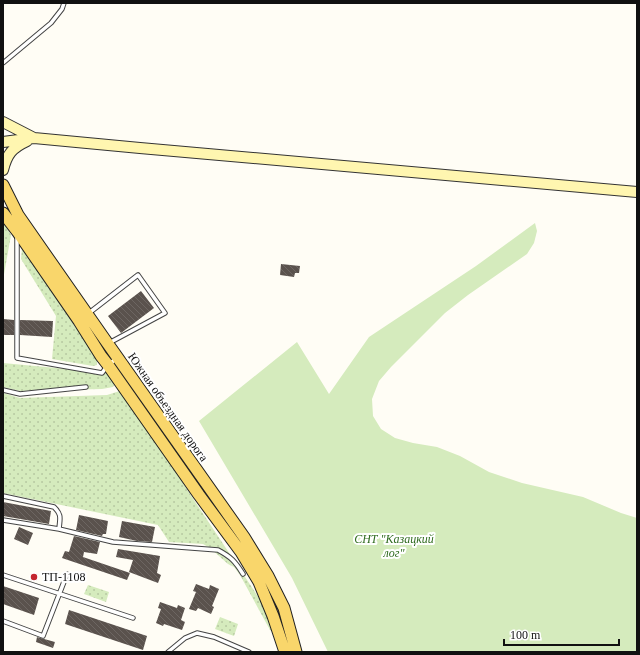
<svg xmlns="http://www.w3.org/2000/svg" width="640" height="655" font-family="Georgia,serif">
<defs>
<pattern id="grass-dots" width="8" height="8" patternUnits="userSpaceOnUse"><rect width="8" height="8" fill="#d5ebbd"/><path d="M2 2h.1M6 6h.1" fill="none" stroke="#b6c8a1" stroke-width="1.8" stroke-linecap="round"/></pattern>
<pattern id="building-back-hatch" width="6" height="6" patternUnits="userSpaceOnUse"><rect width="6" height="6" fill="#5a524d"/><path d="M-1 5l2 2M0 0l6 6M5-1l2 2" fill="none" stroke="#6d6662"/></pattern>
</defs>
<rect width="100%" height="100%" fill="#fffdf5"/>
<path fill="url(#grass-dots)" d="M3 221 11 235 3 280Z
M22 248 97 359V365L93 366 52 359 56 316 21 259Z
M3 363 110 373 115 383 113 387 102 389 20 391 3 387Z
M123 390 188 491 263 604 272 631 270 630 240 575 234 567 228 564 210 548 203 544 169 542 158 525 3 493V393L20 398 107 395Z
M88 585 109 592 106 602 84 594Z
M220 617 238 624 234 636 215 629Z"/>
<path fill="#d5ebbd" d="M535 223 537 231 534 243 527 254 468 295 445 313 391 367 379 381 372 399 373 416 381 429 395 438 413 443 437 447 460 456 489 472 522 483 583 497 621 513 637 518V652H328L292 578 199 421 297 342 329 394 369 337 476 266Z"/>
<path fill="url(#building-back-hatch)" d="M281 264 300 266 299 273H295L294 277 280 275Z
M141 291 154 308 121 333 108 316Z
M3 319 14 320V335H3Z
M20 320 53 321 52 337 20 335Z
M3 502 51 511 49 524 3 516Z
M79 515 108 521 106 534H103L102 536 76 530Z
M122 521 155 527 152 542 137 541 119 537Z
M19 527 33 533 28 545 14 539Z
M74 536 100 542 97 554 84 552 83 557 130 573 127 580 62 558 65 551 69 552Z
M118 549 160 556 157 573 161 575 158 583 129 572 133 560 116 557Z
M196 584 209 589 210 585 219 589 212 606 214 607 211 614 198 608 196 611 189 609 196 592 193 591Z
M3 586 39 598 34 615 3 604Z
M160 602 177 608 178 605 185 608 181 620 185 622 182 630 164 624 163 626 156 623 161 609 158 608Z
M69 610 147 636 143 650 65 624Z
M37 637 55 642 53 648 36 642Z"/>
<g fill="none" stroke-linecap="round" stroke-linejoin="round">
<g stroke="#444" stroke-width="5.5">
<path id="lane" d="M3 63 51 23 62 9 64 3
M17 238V358L102 373 108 365 117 358
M89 313 138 275 165 313 109 343
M3 390 20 394 86 387
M3 496 54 507C62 515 60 518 59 529
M3 520 59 529 113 542 218 550C231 557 235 561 243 574
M3 575 133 618
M3 621 43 636 67 574
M168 652 185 638 197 633 214 637 249 652"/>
</g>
<g stroke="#333" stroke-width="12">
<path id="secondary" d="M3 122 34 138
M3 142 34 138 140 148 637 192
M3 170C7 154 12 148 27 141"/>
</g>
<g stroke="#222" stroke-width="13">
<path id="primary" d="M3 185 18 215 108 344 244 537 268 576 284 608 296 652
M3 213 17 231 79 321 101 356 108 365 199 495 241 552 259 582 273 616 285 652"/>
</g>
<use href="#lane" stroke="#fff" stroke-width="3.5"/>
<use href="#secondary" stroke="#fff6b0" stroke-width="10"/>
<use href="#primary" stroke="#f9d66b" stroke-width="11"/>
</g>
<circle fill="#c4262e" stroke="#fff" stroke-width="1.5" cx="34" cy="577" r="4"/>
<g text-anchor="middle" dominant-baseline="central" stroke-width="4" stroke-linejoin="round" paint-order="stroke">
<g font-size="12" fill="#111" stroke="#fff">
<text transform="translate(168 407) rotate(55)">Южная объездная дорога</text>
</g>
<g font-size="12" font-style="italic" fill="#2f6b1f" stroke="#fff">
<text x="394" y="539">СНТ "Казацкий<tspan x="394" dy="14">лог"</tspan></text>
</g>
<g font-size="12" fill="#111" stroke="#fff" text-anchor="start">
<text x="42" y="577">ТП-1108</text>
</g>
</g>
<rect width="640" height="655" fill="none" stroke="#111111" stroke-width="8"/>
<path d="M504 639v6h115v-6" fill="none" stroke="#111111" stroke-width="2"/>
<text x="510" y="639" font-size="12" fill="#111111" stroke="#ffffff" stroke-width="3" paint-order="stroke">100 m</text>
</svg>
